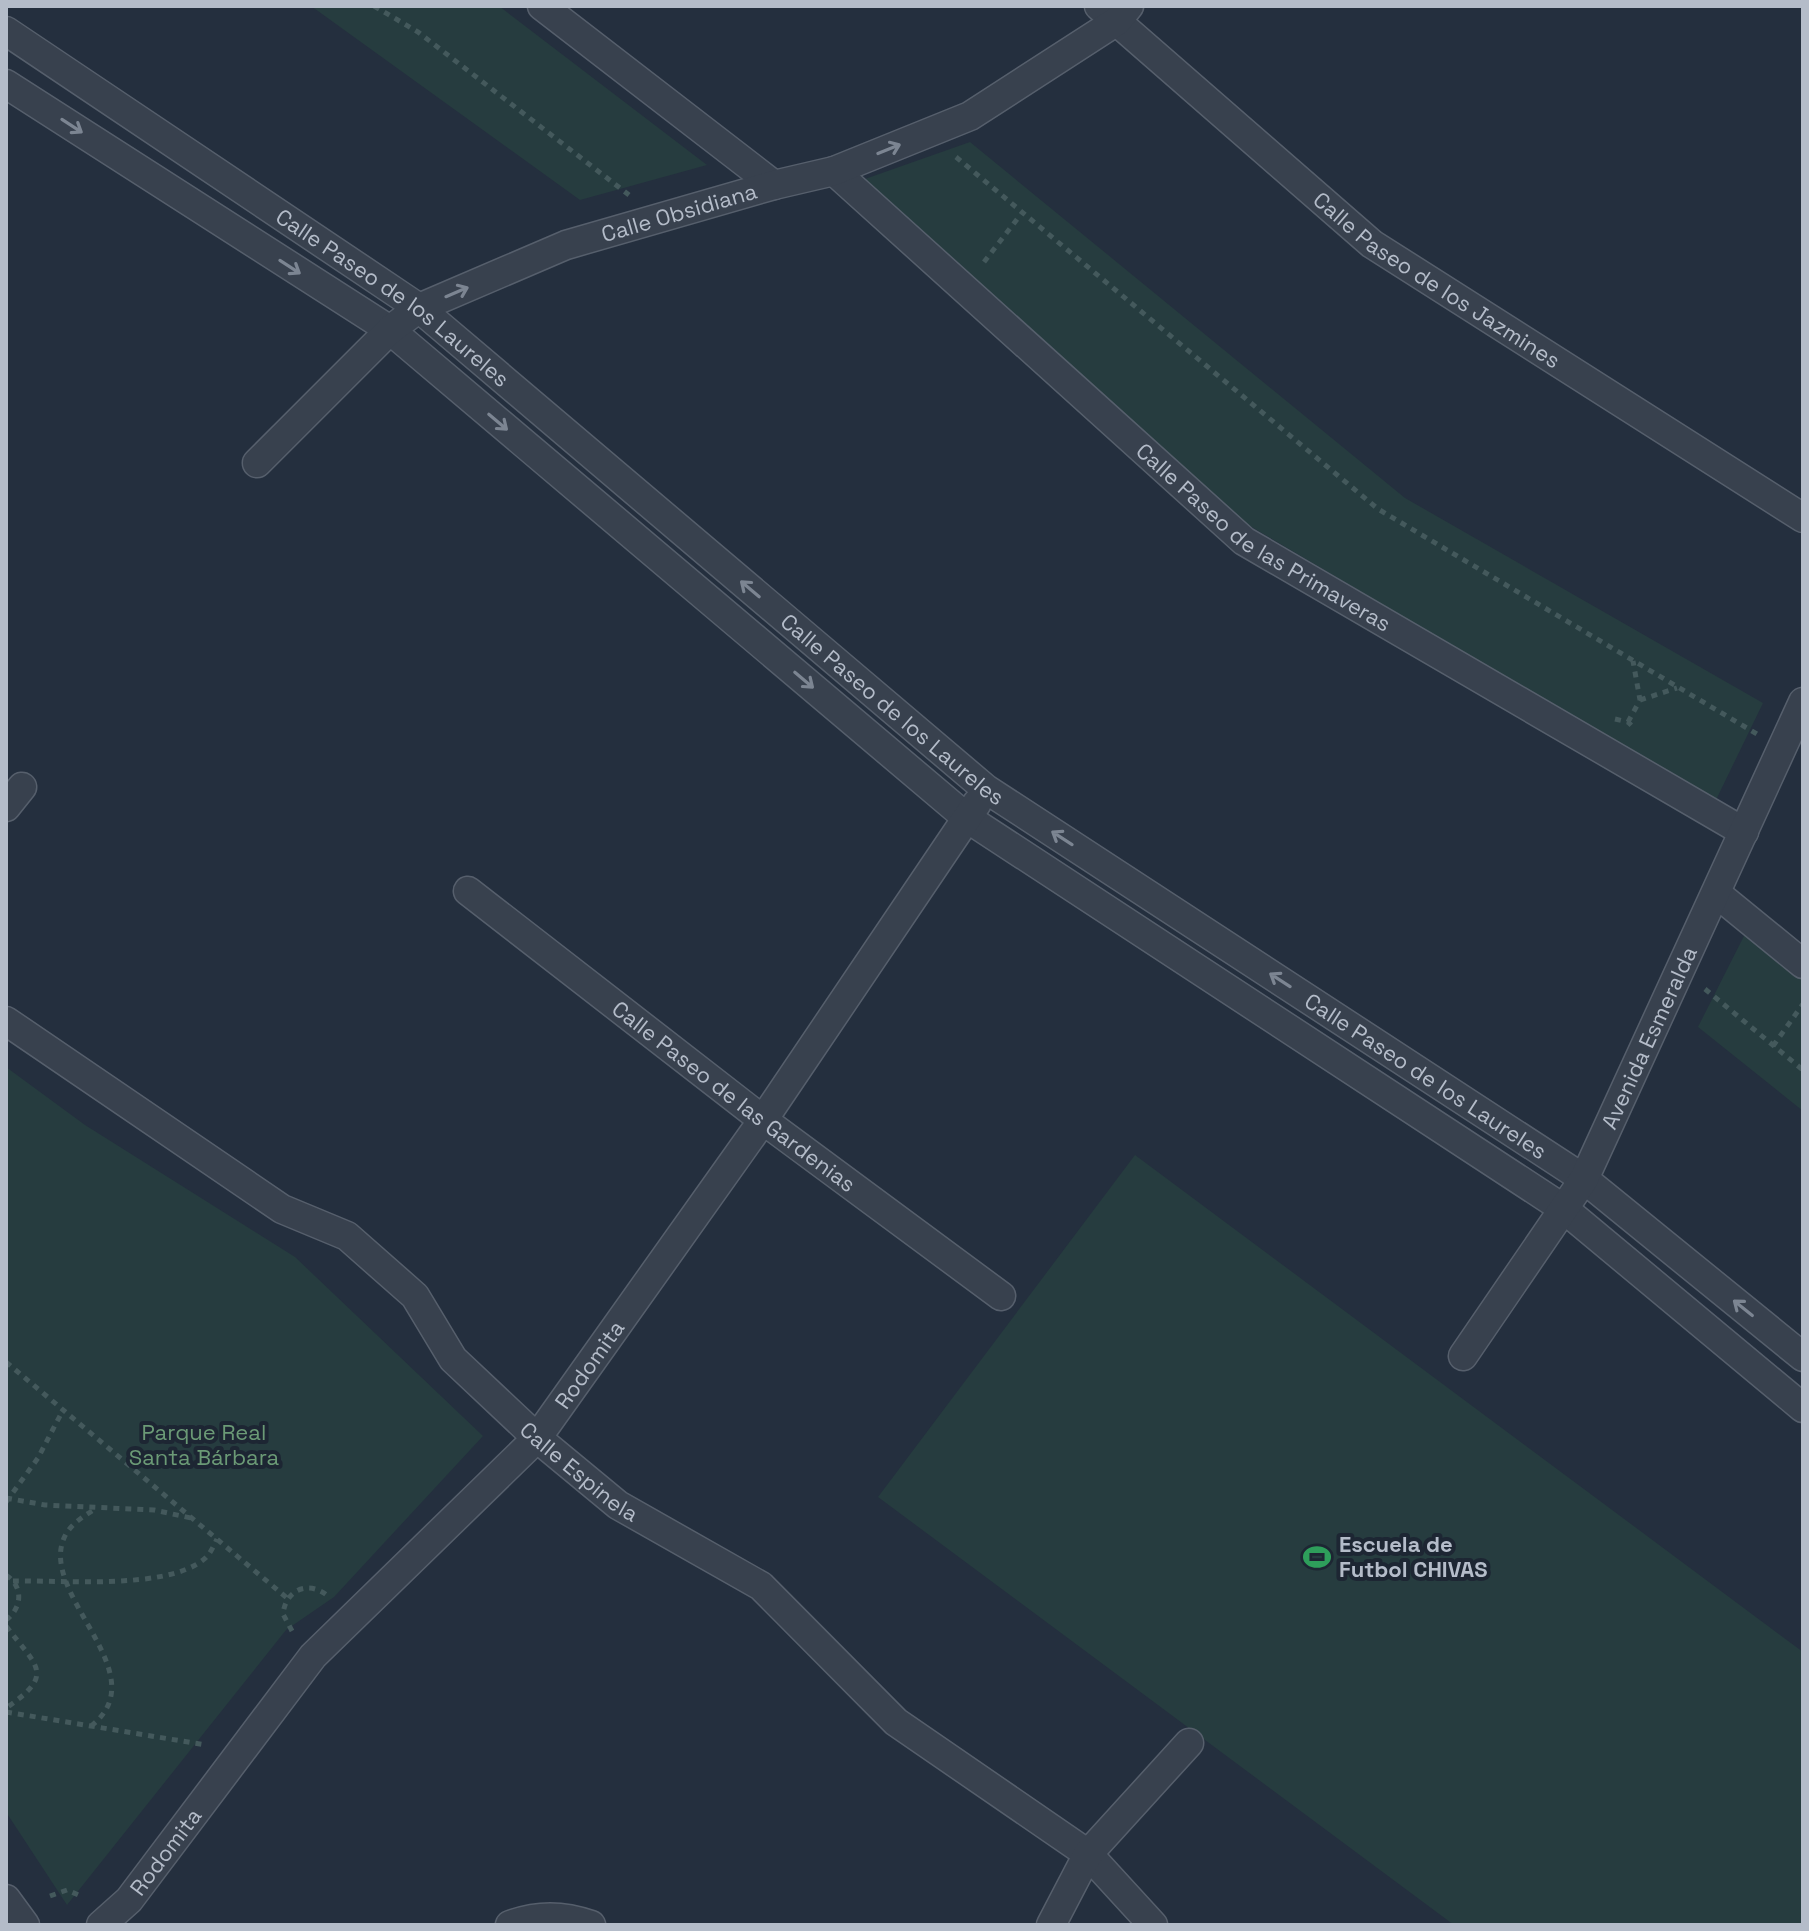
<svg xmlns="http://www.w3.org/2000/svg" width="1809" height="1931" font-family="'Space Grotesk',sans-serif">
<rect width="100%" height="100%" fill="#242f3e"/>
<path fill="#263c3f" d="M311 6H499L707 165 580 200Z
M970 142 1405 498 1763 703 1715 802 1245 523 865 179Z
M1747 930 1803 974V1111L1698 1027Z
M6 1067 85 1125 295 1257 483 1436 334 1597 286 1630 67 1905 6 1812Z
M1135 1155 1803 1652V1925H1454L878 1497Z"/>
<g fill="none" stroke-linecap="round" stroke-linejoin="round">
<g stroke="#565f6c" stroke-width="31">
<g id="minor">
<path d="M542 6 774 185"/>
<path id="s1" d="M1099 6 1372 244 1803 518"/>
<path id="s2" d="M6 31 419 308 986 789 1584 1179 1803 1357"/>
<path d="M6 84 390 330 967 818 1564 1209 1803 1408"/>
<path id="s3" d="M834 171 1244 541 1744 832"/>
<path id="s4" d="M257 463 390 330 419 308 566 245 774 185 834 171 970 116 1117 21 1129 6"/>
<path d="M6 807 22 787"/>
<path id="s5" d="M468 891 763 1120 1001 1296"/>
<path d="M1716 893 1803 964"/>
<path id="s6" d="M6 1021 282 1209 347 1236 415 1296 453 1359 537 1438 618 1505 761 1586 896 1722 1088 1854 1153 1925"/>
<path id="s7" d="M1463 1356 1584 1179 1803 702"/>
<path d="M6 1899 25 1925"/>
<path id="s8" d="M101 1925 129 1900 313 1656 537 1438 763 1120 977 803"/>
<path d="M510 1925C538 1915 562 1915 591 1925"/>
<path d="M1051 1925 1088 1854 1189 1743"/>
</g>
</g>
<path stroke="#44595c" stroke-width="5" stroke-dasharray="6 6" stroke-linecap="butt" d="M374 6 418 32 629 195
M956 157 1378 509 1757 734
M984 262 1022 213
M1640 700 1677 688
M1615 719 1628 722 1634 728
M1628 722 1640 700 1633 661
M1705 989 1803 1070
M1773 1046 1803 1004
M6 1362 287 1598
M6 1498 45 1505 154 1510 191 1518
M6 1502 38 1458 63 1410
M6 1575C24 1587 22 1608 6 1620
M13 1581C62 1580 165 1590 203 1560 210 1555 213 1547 217 1539
M6 1626C37 1667 56 1674 6 1708
M292 1631 283 1614C286 1587 312 1580 330 1598
M6 1712 206 1745
M91 1726C158 1674 39 1596 64 1538 70 1524 83 1517 95 1509
M50 1896 67 1890 83 1897"/>
<use href="#minor" stroke="#38414e" stroke-width="28"/>
</g>
<defs><path id="oneway-shaft" d="M-6 0H5M1.5-3L5.5 0L1.5 3" fill="none" stroke-width="1.6" stroke-linecap="round" stroke-linejoin="round" transform="scale(2)"/></defs>
<g stroke="#7c8592">
<use href="#oneway-shaft" transform="translate(72 126) rotate(33)"/>
<use href="#oneway-shaft" transform="translate(889 149) rotate(-22)"/>
<use href="#oneway-shaft" transform="translate(290 267) rotate(33)"/>
<use href="#oneway-shaft" transform="translate(457 292) rotate(-23)"/>
<use href="#oneway-shaft" transform="translate(498 422) rotate(40)"/>
<use href="#oneway-shaft" transform="translate(750 589) rotate(-140)"/>
<use href="#oneway-shaft" transform="translate(804 680) rotate(40)"/>
<use href="#oneway-shaft" transform="translate(1062 838) rotate(-147)"/>
<use href="#oneway-shaft" transform="translate(1280 980) rotate(-147)"/>
<use href="#oneway-shaft" transform="translate(1743 1308) rotate(-141)"/>
</g>
<defs>
<g id="stadium-bare" transform="scale(2.16)"><path d="M0-5a6.5 5 0 1 0 0 10a6.5 5 0 1 0 0-10ZM-3.5-1.8h7v3.6h-7Z" fill="#2e9e5b" stroke="#1d2633" stroke-width="2.5" paint-order="stroke"/></g>
</defs>
<g fill-rule="evenodd">
<use href="#stadium-bare" x="1317" y="1557"/>
</g>
<g text-anchor="middle" dominant-baseline="central" stroke-width="8" stroke-linejoin="round" paint-order="stroke">
<g font-size="22" fill="#b4bcc9" stroke="#1d2633">
<text stroke="none"><textPath href="#s4" startOffset="502">Calle Obsidiana</textPath></text>
<text stroke="none"><textPath href="#s1" startOffset="436">Calle Paseo de los Jazmines</textPath></text>
<text stroke="none"><textPath href="#s2" startOffset="470">Calle Paseo de los Laureles</textPath></text>
<text stroke="none"><textPath href="#s3" startOffset="566">Calle Paseo de las Primaveras</textPath></text>
<text stroke="none"><textPath href="#s2" startOffset="1118">Calle Paseo de los Laureles</textPath></text>
<text stroke="none"><textPath href="#s7" startOffset="370">Avenida Esmeralda</textPath></text>
<text stroke="none"><textPath href="#s2" startOffset="1766">Calle Paseo de los Laureles</textPath></text>
<text stroke="none"><textPath href="#s5" startOffset="336">Calle Paseo de las Gardenias</textPath></text>
<text stroke="none"><textPath href="#s8" startOffset="746">Rodomita</textPath></text>
<text stroke="none"><textPath href="#s6" startOffset="738">Calle Espinela</textPath></text>
<text stroke="none"><textPath href="#s8" startOffset="98">Rodomita</textPath></text>
</g>
<g font-size="22" fill="#6b9a76" stroke="#1d2633">
<text x="204" y="1432">Parque Real<tspan x="204" dy="25">Santa Bárbara</tspan></text>
</g>
<g font-size="22" font-weight="bold" fill="#b4bcc9" stroke="#1d2633" text-anchor="start">
<text x="1339" y="1544">Escuela de<tspan x="1339" dy="25">Futbol CHIVAS</tspan></text>
</g>
</g>
<rect width="1809" height="1931" fill="none" stroke="#b4bcc9" stroke-width="16"/>
</svg>
